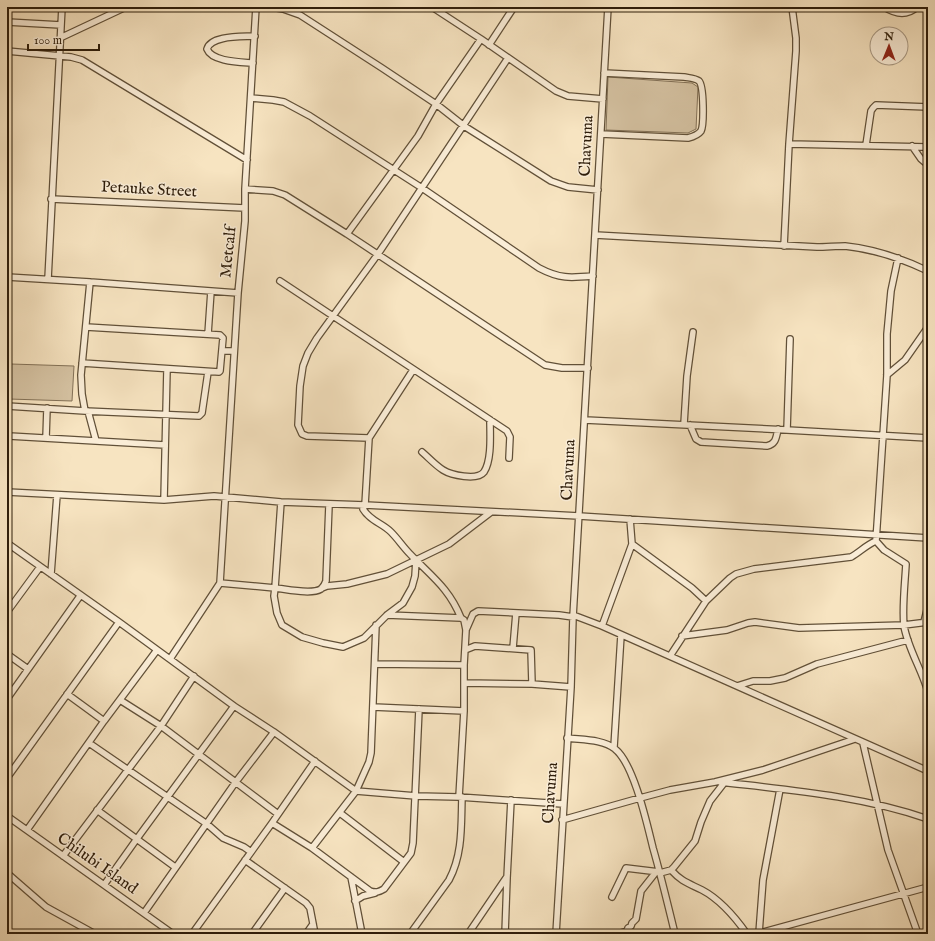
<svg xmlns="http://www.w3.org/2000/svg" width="935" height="941" font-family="'IM FELL English',serif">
<rect width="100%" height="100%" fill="#f7e4c1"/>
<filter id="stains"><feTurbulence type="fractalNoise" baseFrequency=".005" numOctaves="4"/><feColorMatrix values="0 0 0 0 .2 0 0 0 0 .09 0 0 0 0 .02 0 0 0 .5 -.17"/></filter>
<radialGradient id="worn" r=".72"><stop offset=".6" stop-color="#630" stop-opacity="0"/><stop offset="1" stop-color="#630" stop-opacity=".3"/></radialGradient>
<path fill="#d5c2a2" stroke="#827056" d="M608 77 692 83 698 87 696 129 688 133 606 130Z
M11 364 74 366 72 401 9 399Z"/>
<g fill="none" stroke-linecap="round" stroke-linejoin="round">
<g stroke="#615038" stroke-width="8">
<path id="minor" d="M271 7 283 9 300 15 382 68 436 104 464 126 551 181 568 187 598 190
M432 7 481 39 556 91 568 96 603 99
M884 7C895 14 907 16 917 7
M7 22 61 25
M60 38 126 7
M489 45 514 7
M7 51 71 57 82 60 247 160
M253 63C241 62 212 62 207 49 211 35 243 37 255 36
M251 98 273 100 284 102 310 116 422 188 539 268C560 279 570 278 593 276
M601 134 688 138C692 137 698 135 701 131 704 125 704 86 699 81 695 78 689 78 684 77L604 73
M789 144 928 147
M866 145 871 111 873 108 876 105 928 107
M912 146 921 159 928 165
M245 189 273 191 285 195 347 234 545 365 562 368H588
M51 199 245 208
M347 234 418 136 436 104 481 39
M595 235 817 247C826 247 836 246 845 246 873 249 903 259 928 271
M784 246 789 144 796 51V38L792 7
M898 258 891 291 887 334V375L876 541 884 550 906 564C905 582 902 608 904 626 908 649 922 670 928 692
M7 277 90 282 238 293
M48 279 62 7
M280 281 507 431 510 437 509 458
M208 334 211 291
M222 351H234
M82 363 219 372 220 371 223 338 220 335 86 327
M887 375 905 360 928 327
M7 406 85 411 199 416 202 413 208 372
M85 411 82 394 81 375 90 282
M88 411 96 441
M585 420 787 430 928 438
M684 424 687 376 693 332
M690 425 696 439 701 442 767 446C776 444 776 438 778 429
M787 430 790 339
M7 434 9 436 165 445
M46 438 47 408
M369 438 307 436 302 434 298 425 300 386 303 366 308 353 317 338 378 254 508 58
M422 452C429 458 435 465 443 470 451 475 477 481 484 472 492 460 490 434 490 420
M7 492 164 500 214 496 281 502 365 505 369 438 413 370
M164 500 167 369
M329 505 326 581C325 584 323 587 321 589 311 595 286 589 275 588L274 596 277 613 282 625 302 637 323 643 343 647 364 638 387 615 403 603 412 587 415 576 416 560
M7 543 119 622 234 706 274 732 356 791 369 762 371 753 376 625
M632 544 692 588 706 601
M51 574 57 495
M220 583 275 588 281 502
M322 588 327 586 347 584 387 574 449 544 491 512
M7 612 40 567
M387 615 461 618 464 620 466 630 464 665V711L459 797
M573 615 602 626 928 771
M461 618C449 588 431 576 410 554 403 547 398 539 391 532 382 523 370 521 363 509L365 505 579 516 928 538
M924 622 928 606
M602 626 632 544 630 519
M466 630 473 614 478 611 559 615 573 617
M682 636 727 630 748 623 755 622 799 628 904 625 928 622
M513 648 516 613
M465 650 475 646 531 650 532 684
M7 654 28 669
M670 656 706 601 730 578 736 574 754 569 851 557C860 552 866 545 876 541
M170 659 220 583 238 293 245 221V189L256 7
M375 664 464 665
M464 683 532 684 571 687
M737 686 753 681H770L785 678 817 664 908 640
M67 694 104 721
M7 699 80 596
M120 700 161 726 278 814
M373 707 464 711
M567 738C582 740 603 739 615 749 634 764 647 824 653 848 661 876 668 905 675 934
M89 743 207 824 223 838 244 847 251 852
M863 743 888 850 918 934
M614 747 621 635
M7 778 119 622
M720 782C789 790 862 796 928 819
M97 810 175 867
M340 813 404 862
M7 816 173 934
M562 820 640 798 670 790 715 782 763 770 855 739
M272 823 312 848 370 891C376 893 379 892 384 889L411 853 413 843 419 709
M27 830 104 721 157 650
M312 848 356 791 416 796 459 797 563 804
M63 856 161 726 194 676
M245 860 306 903 310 908 315 934
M671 870C682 882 688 883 702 890 721 900 735 917 747 934
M7 873 46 907 95 934
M660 873 671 870 674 867 695 841 701 822 710 801 724 783
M351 877 362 934
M104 885 136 840 234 706
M612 897 626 868 659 872
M355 901 363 896 375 893
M144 913 235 783 274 732
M759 933 763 880 780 789
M192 934 272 823 315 761
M252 934 285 888
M306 934 313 924
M410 934 449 880C463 854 461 825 462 797
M468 934 506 878
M505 934 507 878 511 800
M556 934 571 687 573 617 608 7
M617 934 627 931 628 928 631 926 632 923 636 919 641 891 656 872
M756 934 928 887"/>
</g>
<use href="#minor" stroke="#faedd7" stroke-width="5.5"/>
</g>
<g text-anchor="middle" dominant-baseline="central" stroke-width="3" stroke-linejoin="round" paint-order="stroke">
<g font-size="16" fill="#2f1e0b" stroke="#faedd7">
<text transform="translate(587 146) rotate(-87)">Chavuma</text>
<text transform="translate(149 190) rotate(3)">Petauke Street</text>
<text transform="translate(229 252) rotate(-84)">Metcalf</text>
<text transform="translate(569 470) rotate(-87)">Chavuma</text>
<text transform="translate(551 793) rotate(-86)">Chavuma</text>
<text transform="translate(97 864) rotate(35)">Chilubi Island</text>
</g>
</g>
<rect width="935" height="941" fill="none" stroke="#f7e4c1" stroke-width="24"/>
<rect x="8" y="8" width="919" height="925" fill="none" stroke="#2f1e0b" stroke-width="2"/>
<rect x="12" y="12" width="911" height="917" fill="none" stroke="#2f1e0b"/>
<g transform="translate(889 46) rotate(1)"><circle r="19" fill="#faedd7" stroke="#a99a85"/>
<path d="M0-3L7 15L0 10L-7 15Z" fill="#8f2418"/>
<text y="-6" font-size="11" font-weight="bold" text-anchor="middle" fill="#2f1e0b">N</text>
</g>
<path d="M28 44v6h71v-6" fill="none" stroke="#2f1e0b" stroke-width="2"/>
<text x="34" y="44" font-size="12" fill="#2f1e0b" stroke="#faedd7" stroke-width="3" paint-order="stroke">100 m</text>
<rect width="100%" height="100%" filter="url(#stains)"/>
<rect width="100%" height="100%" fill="url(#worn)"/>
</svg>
